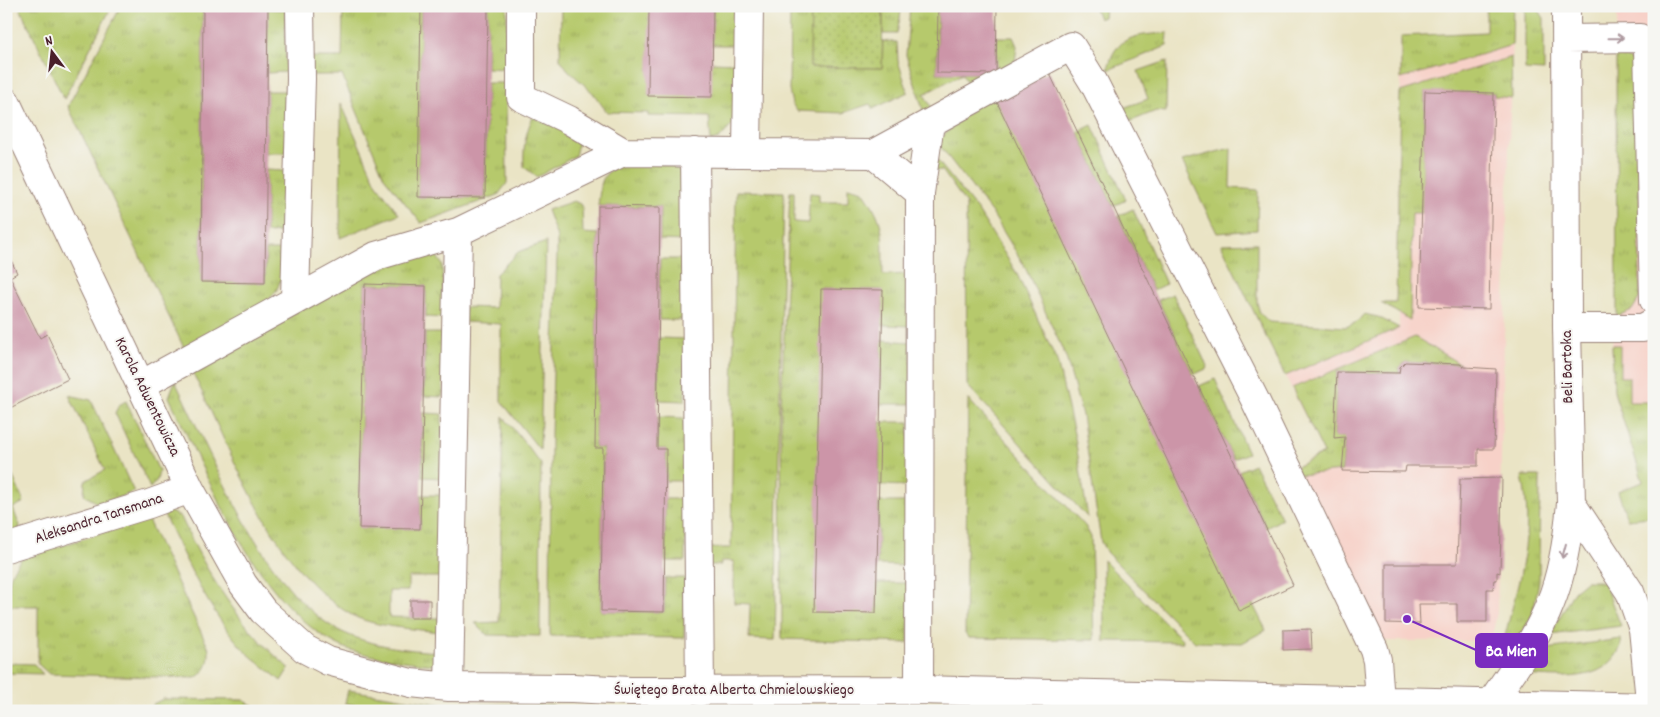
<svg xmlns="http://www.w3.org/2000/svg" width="1660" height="717" font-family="Dekko,sans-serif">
<defs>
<pattern id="grass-tufts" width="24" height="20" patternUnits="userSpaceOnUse" patternTransform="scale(1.25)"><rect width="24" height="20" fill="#b6c96c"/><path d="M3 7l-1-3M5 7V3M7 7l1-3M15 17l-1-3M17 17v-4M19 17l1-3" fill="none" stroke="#9eac5e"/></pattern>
<pattern id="park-dots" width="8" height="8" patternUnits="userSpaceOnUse" patternTransform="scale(1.25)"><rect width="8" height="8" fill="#b6c96c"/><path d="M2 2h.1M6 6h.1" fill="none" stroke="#9eac5e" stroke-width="1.8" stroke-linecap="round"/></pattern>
</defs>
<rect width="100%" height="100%" fill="#f6f6f2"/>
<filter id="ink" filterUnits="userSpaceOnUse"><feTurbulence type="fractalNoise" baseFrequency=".02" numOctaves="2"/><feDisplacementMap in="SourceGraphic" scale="10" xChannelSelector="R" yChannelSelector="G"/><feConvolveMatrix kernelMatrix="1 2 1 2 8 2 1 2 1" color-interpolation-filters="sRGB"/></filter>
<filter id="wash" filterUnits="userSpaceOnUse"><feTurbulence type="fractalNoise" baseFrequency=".0096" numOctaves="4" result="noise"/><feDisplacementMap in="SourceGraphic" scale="20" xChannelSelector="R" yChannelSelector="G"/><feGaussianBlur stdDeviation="1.12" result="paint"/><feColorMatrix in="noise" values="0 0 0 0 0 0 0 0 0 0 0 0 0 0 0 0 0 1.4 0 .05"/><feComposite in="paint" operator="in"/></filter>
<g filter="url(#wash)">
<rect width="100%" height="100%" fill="#eae4c5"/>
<path fill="#f7d1c8" d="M1617 6H1654V517L1614 392 1612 344 1617 316Z
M1512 33 1497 613 1491 641H1381L1296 466 1324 453 1285 376 1399 328 1401 36Z"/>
<path fill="url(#grass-tufts)" stroke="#80744c" d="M19 6H112L64 99Z
M121 6H203L201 282 265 283 266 250H284C283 264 283 278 276 291 264 311 206 336 184 348L68 106Z
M343 6H421L418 197 485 198 487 83H506L507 183 498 195 421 223 384 177 342 75H307V57H342Z
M488 6H507L506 69 487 68Z
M561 6H649L712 62 737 63 734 123 719 139 711 141 709 117 648 116V113L607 112 593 93 568 70 560 59Z
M713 6H737V45H712Z
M790 6H811L810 67 882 68 883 41 897 42 898 61 908 92 873 109 870 104 843 113 797 111 792 104 789 90Z
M883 6H902L897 34H883Z
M910 6H938L937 73 996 74 997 37H1013L1017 46 1014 70 971 89 962 74 924 94 932 109 924 113 906 55Z
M1094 6H1105L1104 17 1099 19Z
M1486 6H1513L1512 45 1401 79V36L1486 32Z
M1525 6H1536L1544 18V71L1525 70Z
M1618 6H1654V12L1618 11Z
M268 9 285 10 286 72 267 73Z
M1168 33 1167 46 1108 70C1114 35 1137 35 1168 33Z
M1616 51 1632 61 1639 76 1640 297 1632 310 1617 316Z
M1511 57 1512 98 1494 96V93L1425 92 1422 213H1412L1410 320 1381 303H1396L1400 92Z
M1167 61 1166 112 1156 111 1129 122 1123 108 1148 99 1138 71Z
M267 91H286V153H266Z
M995 98 1266 630 1242 643 1195 642 1107 553 1101 542 1082 415 1066 357 1024 265 992 213 939 145 938 140 978 104Z
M341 103 376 183 399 214 340 238Z
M533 117 571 134 578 143 575 156 537 177 524 167C523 150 525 133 533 117Z
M1092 125 1126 200 1113 206 1078 132Z
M1231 148 1230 188 1258 190 1257 230 1217 233 1182 161Z
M937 160 978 211 1016 272 1057 361 1075 438 1088 518 967 385 966 204 942 170 930 171Z
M625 163H657L677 168 686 181 687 241 660 240V207L598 206C601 182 600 172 625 163Z
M266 170 285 171 284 232 266 233Z
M848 187 863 191C887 225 882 235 883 275L911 274V326L882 325V290L821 289 876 613 877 583H909L908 643 782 639 781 407 790 192H794V222L808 223 810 193 819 194V202H848Z
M736 191 784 192 775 640 749 639 750 604 734 603V561H721V565H706L707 548H731Z
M574 201 582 205 583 233 598 234 595 448H603L601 611 664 612 665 578H685L684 638 550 636 551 433 557 256V237L547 210Z
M1133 209 1166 284 1153 290 1118 216Z
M546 242 540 450 501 401V324L464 322V307L495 308 496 274 518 252Z
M1257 243V303L1260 313 1269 322 1346 327 1357 322 1364 314 1378 317 1399 328 1285 376 1221 244Z
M426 253 436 255 442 264 444 318 426 317V286L365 284 359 528 420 529 421 495H441L440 577H408V591H389V617L440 618V632C414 629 372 627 350 614 274 570 229 447 192 371L361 275Z
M660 259H688L687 320H659Z
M1173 294 1208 368 1193 375 1158 300Z
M425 333H443V397L424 396Z
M1415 337 1460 364 1405 362 1400 367 1399 373 1337 372 1334 437H1345L1342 471 1299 475 1296 467 1324 453 1292 388Z
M659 338 686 339 685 401 658 400Z
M882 340 911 342V404H880Z
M1612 345H1620V377H1629V402H1654V512L1650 517 1627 519 1618 491 1643 482 1614 392Z
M1215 379 1248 453 1233 459 1199 386Z
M175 381C211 454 267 596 342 632 371 646 407 650 439 652V666C413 662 368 657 345 648 259 611 208 477 169 397Z
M69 395 91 400 134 492 99 504 84 495 85 481 105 470Z
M968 399 1085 526 1091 537 1094 640 969 638 965 634Z
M126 401 159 471 157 480 150 488 115 413 119 405Z
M423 413 442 414V478L422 477Z
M503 416 541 464 540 636 487 635 475 623 499 622Z
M658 417 684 418 686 481H666V449H657Z
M880 422H909L910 486 879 485Z
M6 461 24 502 13 508 21 530 6 533Z
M1254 464 1282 519 1266 528 1239 471Z
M1522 476H1540L1539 581 1533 613 1521 635 1505 636C1519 580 1535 535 1522 476Z
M665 499H685V561H665Z
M879 502H909L908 566 877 565Z
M168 511 181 517C208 576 239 626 289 668L281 681C269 670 255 661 243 649 207 609 186 560 163 513Z
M147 518 209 649C209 663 208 670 195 678L49 674 38 664V606H10C8 585 7 576 21 559Z
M1103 560 1182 639 1183 642 1104 641Z
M1586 581H1599L1604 583 1621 626 1550 635 1574 591Z
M1621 639C1622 646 1620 648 1617 654 1598 685 1552 676 1521 675L1539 650Z
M6 663 34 664 43 674 6 673Z
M348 690 445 705H553L552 711H382L345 703Z
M163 699 243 700 263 711H149L153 704Z"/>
<path fill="url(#park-dots)" stroke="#80744c" d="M811 6H883L882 68 810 67Z"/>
<g id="blocks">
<path fill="#cc95a8" d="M203 6H268L265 283 201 282Z
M421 6H488L485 198 418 197Z
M649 6H713L712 97 648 96Z
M938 6H997L996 74 937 73Z
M1049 72 1293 585 1239 611 995 98Z
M1425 91 1494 93 1489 309 1419 307Z
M598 206 660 207 657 449H666L664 612 601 611 603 448H595Z
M10 258 17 273 10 277 40 338 47 334 68 379 10 408 6 400V260Z
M365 284 426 286 420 529 359 528Z
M821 289 883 290 876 613 814 612Z
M1405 362 1460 364 1465 367 1496 369 1494 449H1478V466H1406L1405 472 1342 471 1345 437 1334 438 1337 372 1399 373 1400 367Z
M1502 478 1500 573 1497 572V580H1494L1493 589H1487V622H1457V604H1419L1420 624 1386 623V564H1457L1460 479Z
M410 600H430V618H410Z
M1311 629 1312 649 1283 650V630Z"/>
</g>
</g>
<g filter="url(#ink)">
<use href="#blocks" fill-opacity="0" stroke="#9a8278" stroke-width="1"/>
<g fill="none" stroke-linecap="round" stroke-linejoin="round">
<g stroke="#9a8278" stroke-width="30">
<path id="minor" d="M521 6V97L569 120 623 152
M1566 6 1567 328 1571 503 1630 592 1643 629 1651 711
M1567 39 1640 38 1645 41 1648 47 1654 300
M6 102 190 489 243 584 263 611 305 649 328 661 411 683 449 687 573 688 630 691 919 690 1654 707
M747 151 749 6
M695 152 700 692
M873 154 920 193
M295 299 301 79 300 6
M1567 328H1643L1654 322
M141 385 376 256 458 232 623 152 873 154 1071 46 1094 83 1254 398 1374 649 1377 660 1380 701
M6 548 149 504 190 489
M449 687 458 232
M919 690 920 193 930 123
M1491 703C1512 671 1536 640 1550 604 1563 573 1568 536 1571 503"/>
</g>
<use href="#minor" stroke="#fff" stroke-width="28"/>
</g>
<defs><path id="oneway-shaft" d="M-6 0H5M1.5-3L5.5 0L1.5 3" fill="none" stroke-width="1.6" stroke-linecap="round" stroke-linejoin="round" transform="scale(1.25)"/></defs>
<g stroke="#ae9aa0">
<use href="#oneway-shaft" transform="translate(1616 38) rotate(-1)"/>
<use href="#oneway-shaft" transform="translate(1564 551) rotate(105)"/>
</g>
</g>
<g text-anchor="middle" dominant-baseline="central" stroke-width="4" stroke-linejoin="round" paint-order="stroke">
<g font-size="16" fill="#4a1f2b" stroke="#f6f6f2">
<text transform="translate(1568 367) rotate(-91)">Beli Bartoka</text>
<text transform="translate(147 397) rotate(64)">Karola Adwentowicza</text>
<text transform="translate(99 519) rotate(-18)">Aleksandra Tansmana</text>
<text x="734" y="690">Świętego Brata Alberta Chmielowskiego</text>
</g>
</g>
<path fill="none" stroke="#7b2cbf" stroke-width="2" d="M1407 619L1476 650"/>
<circle fill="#7b2cbf" stroke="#f6f6f2" stroke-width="2" cx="1407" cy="619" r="5"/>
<rect fill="#7b2cbf" stroke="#7b2cbf" stroke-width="2" x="1476" y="634" width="71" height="33" rx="5"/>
<g font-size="18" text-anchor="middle" font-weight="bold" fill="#fff">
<text x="1511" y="656">Ba Mien</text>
</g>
<rect width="1660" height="717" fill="none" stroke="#f6f6f2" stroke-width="25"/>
<g transform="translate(52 52) rotate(345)" stroke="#f6f6f2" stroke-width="4" paint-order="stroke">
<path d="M0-4L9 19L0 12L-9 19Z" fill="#4a1f2b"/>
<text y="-8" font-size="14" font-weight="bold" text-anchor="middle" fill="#4a1f2b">N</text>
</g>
</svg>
